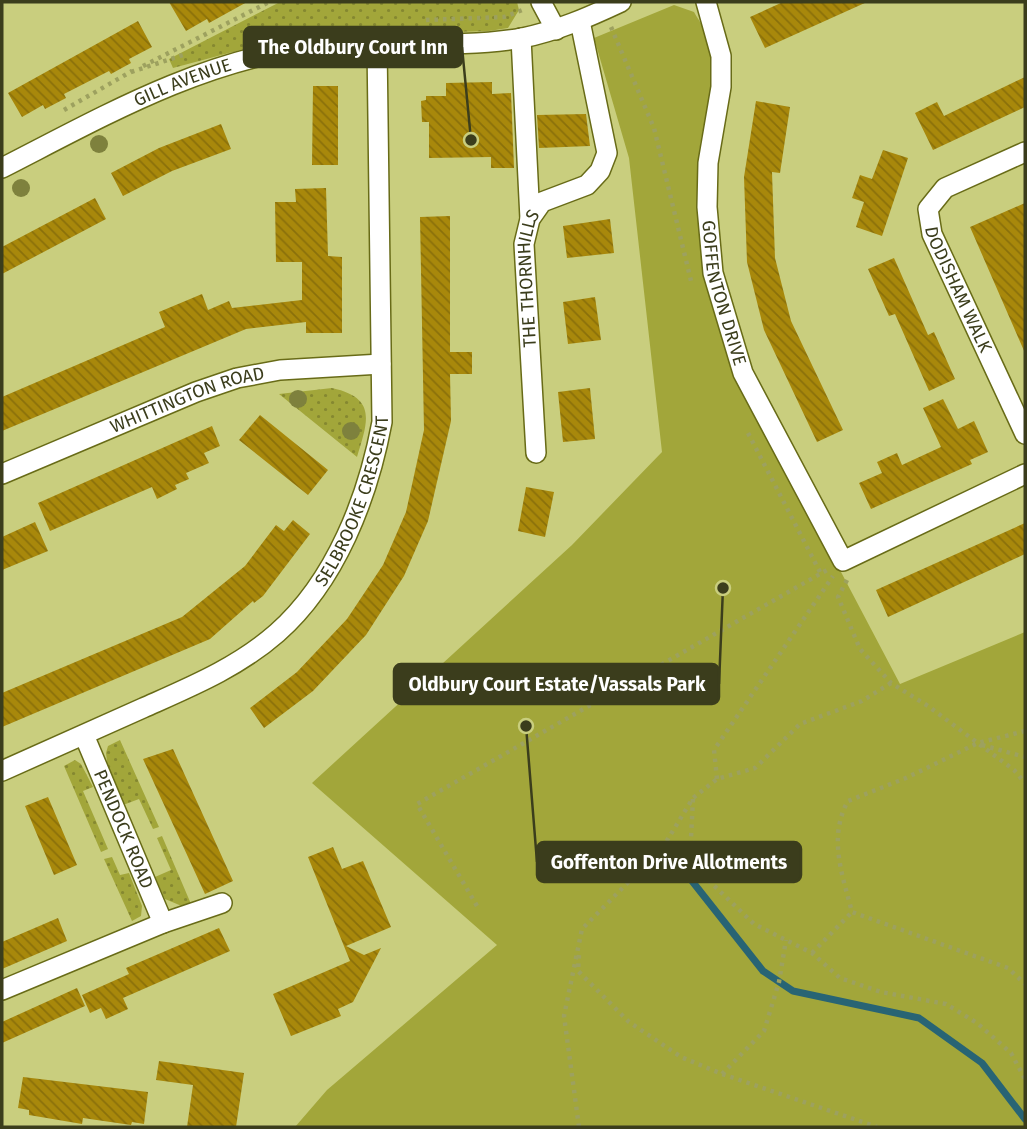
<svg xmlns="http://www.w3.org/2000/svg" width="1027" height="1129" font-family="'Fira Sans',sans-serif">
<defs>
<pattern id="grass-dots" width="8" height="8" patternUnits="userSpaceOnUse" patternTransform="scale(1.75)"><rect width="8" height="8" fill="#a2a63a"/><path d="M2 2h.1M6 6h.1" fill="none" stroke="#858830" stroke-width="1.8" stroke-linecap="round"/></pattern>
<pattern id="building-back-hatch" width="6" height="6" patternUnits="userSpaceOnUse" patternTransform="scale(1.75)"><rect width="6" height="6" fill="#a8880b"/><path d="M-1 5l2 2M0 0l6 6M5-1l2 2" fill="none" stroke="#8a700a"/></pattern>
</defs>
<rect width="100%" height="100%" fill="#c9ce7e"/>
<path fill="url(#grass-dots)" d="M280 2H517L519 10 508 28 489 31 289 37 173 68 169 59Z
M332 388C377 398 368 421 357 457L279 394Z
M120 740 159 827 153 829 139 799 123 805 108 770 106 753 108 746Z
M75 760 81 764 93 787 83 791 108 849 101 852 64 766Z
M162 836 191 904 184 907 165 899 155 877 171 870 157 838Z
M112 857 120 875 129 873 142 906 141 916 132 921 104 859Z"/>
<path fill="#a2a63a" d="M674 5 694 12C699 21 706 30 710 40 722 70 701 124 699 157 696 233 706 296 733 367L900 684 1025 632V1127H295L327 1090 497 945 312 783 572 545 662 452 629 158 594 38Z"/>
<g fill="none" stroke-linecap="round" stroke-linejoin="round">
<path stroke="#286474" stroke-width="7" d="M692 881 763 971 793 991 919 1018 982 1063 1025 1119"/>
</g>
<path fill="url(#building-back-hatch)" d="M169 2H247L209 23 207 19 186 31Z
M783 2H867L765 48 750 17Z
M138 21 152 47 129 59 131 63 120 69 111 74 109 71 64 94 66 98 45 109 43 105 22 117 8 93Z
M1025 77V107L933 150 915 113 937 102 944 116Z
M492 82V94L511 93 514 168H491V157L429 158V122H422L421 101 426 100V96H446V83Z
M313 86H338V165H312Z
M756 101 790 107 780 173 772 172 775 258 791 321 843 430 817 442 764 330 747 262 744 177Z
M586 114 590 146 539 148 537 115Z
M221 124 231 149 172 171 123 196 111 173 159 148Z
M883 150 908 158 882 236 856 227 864 202 852 198 860 175 872 179Z
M326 188 328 256 342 257V333H306V322L246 329 2 431V397L165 327 159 312 202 294 208 310 229 301 232 308 302 300V262H276L275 202H296L295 189Z
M95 198 106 219 2 274V247Z
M1025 203V353L970 227Z
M450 216V352H472V374H450L451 421 428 521 404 576 366 635 313 691 264 728 250 708 297 672 347 619 383 565 406 512 424 430 420 217Z
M610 219 614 253 567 258 563 226Z
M894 258 928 335 934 332 955 379 929 391 895 314 889 316 868 269Z
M595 297 601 340 568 344 563 302Z
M590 388 595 439 563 442 558 392Z
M943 399 958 429 974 421 988 452 970 460 972 464 871 509 859 483 882 473 877 462 897 453 902 465 941 447 923 408Z
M260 415 328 470 308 495 239 440Z
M212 426 220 446 204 453 209 463 186 473 189 479 175 485 177 489 157 499 152 487 50 531 38 503Z
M526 487 554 492 545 537 518 531Z
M293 520 310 534 263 596 254 603 253 601 210 639 2 727V693L182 617 245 566 276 525 284 531Z
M35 522 48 551 2 570V537Z
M1025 523V554L888 617 876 590Z
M173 749 233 881 205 894 143 759Z
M48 797 77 865 54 875 25 806Z
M333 847 342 869 363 861 391 927 346 946 364 955 381 948 353 1002 338 1009 341 1016 291 1036 273 994 350 961 308 857Z
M58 918 67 941 2 969V942Z
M219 928 230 951 123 998 128 1009 106 1019 101 1008 90 1013 82 995 129 974 126 968Z
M77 988 85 1006 2 1043V1022Z
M159 1061 244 1073 236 1127H187L193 1085 156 1080Z
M23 1077 148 1092 144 1124 132 1122 131 1125 83 1118 82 1124 29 1115V1110L18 1108Z"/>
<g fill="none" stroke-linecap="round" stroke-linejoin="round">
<g stroke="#686b17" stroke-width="22">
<g id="street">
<path d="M541 2 556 30"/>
<path id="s1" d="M706 2 721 56V87L708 163 707 207 713 273 743 373 843 561 1025 474"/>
<path d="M521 38 530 219"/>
<path id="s2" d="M1025 152 945 188 928 209 932 234 1025 434"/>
<path id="s3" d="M2 168C102 117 202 59 316 46 384 39 454 50 522 38 557 31 589 17 621 2"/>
<path id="s4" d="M536 453 524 244 530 219 542 202 587 185 600 171 607 153 580 21"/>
<path id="s5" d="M2 474 196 392 237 378 280 370 381 364"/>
<path id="s6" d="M84 735 163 923"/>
<path id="s7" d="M2 771C49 750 96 729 143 708 190 687 237 668 277 633 336 581 368 497 382 422L377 44"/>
<path d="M2 990 163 923 222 903"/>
</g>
</g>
<path stroke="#9da15f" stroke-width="4.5" stroke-dasharray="3.5 5" stroke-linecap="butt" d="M426 20 504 17 525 9
M611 27 654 128 692 285
M143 66 269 2
M131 72 183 55
M64 110 132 71
M748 433 821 574
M847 580 838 597 860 649 891 683 928 706 1014 770 1025 783
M1025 731 978 743 906 778 848 801C828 837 842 874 852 912L1008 968 1025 984
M982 745 1025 757
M717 779 714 750 833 576
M693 799 691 838 704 876 754 924 812 953 840 978 881 992 946 1004 977 1023 1011 1053 1025 1079
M477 906 417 804 827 570
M812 953 852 912
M579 955 578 971 629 1022 681 1057 722 1074 877 1127
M722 1074 764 1031 779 982 786 940
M579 1127 564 1016 582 929 663 847 693 798 717 779 755 768 800 724 862 701 891 683"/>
<use href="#street" stroke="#fff" stroke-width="19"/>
</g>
<g fill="#7e813d">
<circle cx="99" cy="144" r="9"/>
<circle cx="21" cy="188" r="9"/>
<circle cx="298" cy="399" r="9"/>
<circle cx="351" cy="431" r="9"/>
</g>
<g text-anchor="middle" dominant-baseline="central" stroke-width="5" stroke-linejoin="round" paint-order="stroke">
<g font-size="18" fill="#3b3d1c" stroke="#c9ce7e">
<text stroke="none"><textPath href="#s3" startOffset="200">GILL AVENUE</textPath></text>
<text stroke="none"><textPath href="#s4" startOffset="175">THE THORNHILLS</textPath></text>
<text stroke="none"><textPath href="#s2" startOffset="201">DODISHAM WALK</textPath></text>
<text stroke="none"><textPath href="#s1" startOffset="296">GOFFENTON DRIVE</textPath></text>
<text stroke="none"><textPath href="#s5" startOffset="200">WHITTINGTON ROAD</textPath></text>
<text stroke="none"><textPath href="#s7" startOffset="464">SELBROOKE CRESCENT</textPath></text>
<text stroke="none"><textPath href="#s6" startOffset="102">PENDOCK ROAD</textPath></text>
</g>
</g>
<path fill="none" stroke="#3b3d1c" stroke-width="2.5" d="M471 140L462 47M723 588L719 684M526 726L537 862"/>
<g fill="#3b3d1c" stroke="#c9ce7e" stroke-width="2.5">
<circle cx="471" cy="140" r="7"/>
<circle cx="723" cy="588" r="7"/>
<circle cx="526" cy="726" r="7"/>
</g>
<g fill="#3b3d1c" stroke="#3b3d1c" stroke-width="2.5">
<rect x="244" y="27" width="218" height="40" rx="7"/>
<rect x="394" y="664" width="325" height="40" rx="7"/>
<rect x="537" y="842" width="264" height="40" rx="7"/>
</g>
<g font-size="19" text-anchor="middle" font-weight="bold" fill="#fff">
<text x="353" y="54">The Oldbury Court Inn</text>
<text x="557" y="691">Oldbury Court Estate/Vassals Park</text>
<text x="669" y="869">Goffenton Drive Allotments</text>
</g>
<rect width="1027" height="1129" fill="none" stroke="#3b3d1c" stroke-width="7"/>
</svg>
